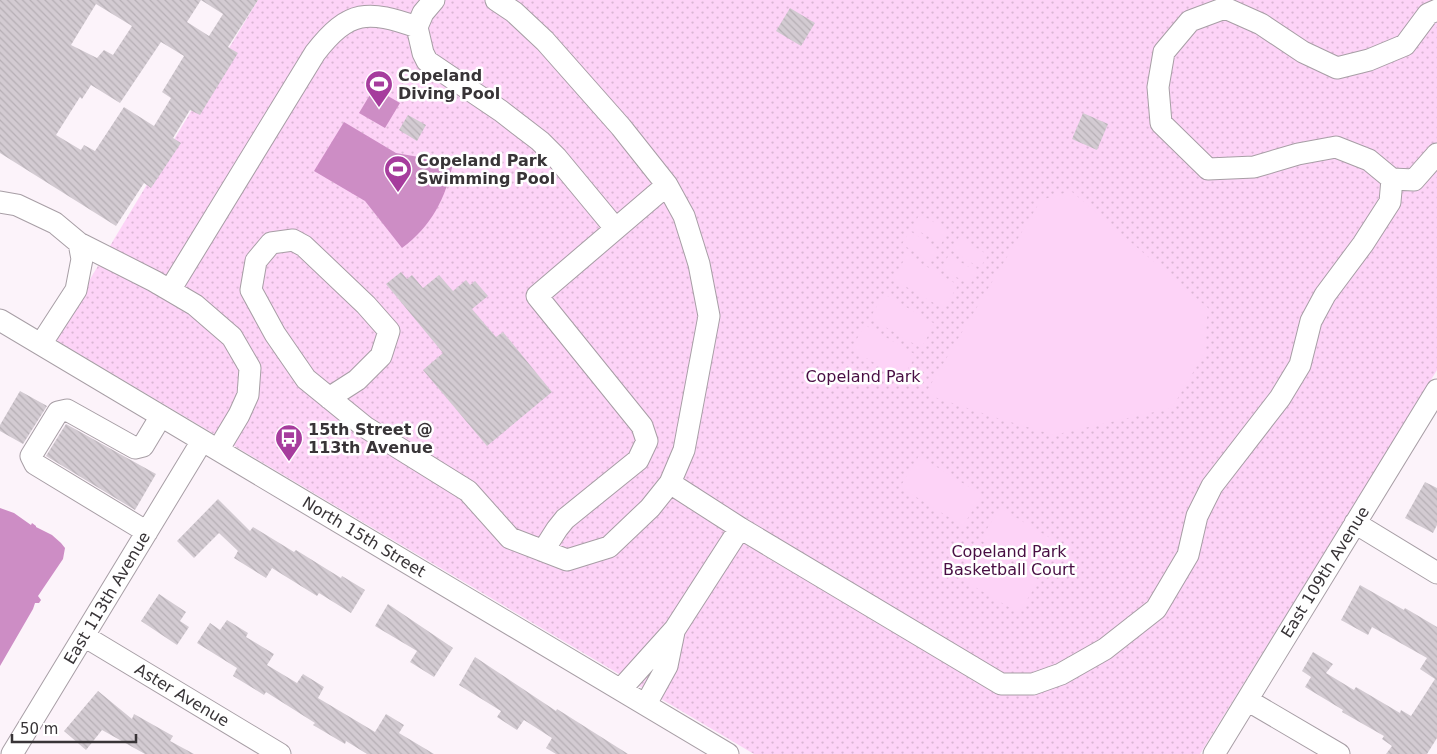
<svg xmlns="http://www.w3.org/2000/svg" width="1437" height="754" font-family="'DejaVu Sans',sans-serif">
<defs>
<pattern id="park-dots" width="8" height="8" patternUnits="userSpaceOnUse" patternTransform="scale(1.25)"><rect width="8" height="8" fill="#fdd3f7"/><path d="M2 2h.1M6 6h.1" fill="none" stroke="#dab6d4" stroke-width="1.8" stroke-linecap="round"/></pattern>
<pattern id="building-back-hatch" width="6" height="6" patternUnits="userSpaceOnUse" patternTransform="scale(1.25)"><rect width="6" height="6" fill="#d3cbd2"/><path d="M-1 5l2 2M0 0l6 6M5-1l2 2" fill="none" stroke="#b6afb5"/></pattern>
</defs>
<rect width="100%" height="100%" fill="#fcf3fa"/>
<path fill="url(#park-dots)" d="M258 0H1437V370L1200 754H754L54 339Z"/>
<path fill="#fdd3f7" d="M1071 191 1208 308 1204 354 1172 408 1054 435 1000 419 925 394 1041 200Z
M920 214 949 231 941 244 912 227Z
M910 231 938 249 930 262 902 244Z
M959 237 988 255 980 268 951 250Z
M907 255 958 285 944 309 893 279Z
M949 255 977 272 970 285 941 268Z
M884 294 935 324 921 348 870 318Z
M865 325 916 355 902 379 851 349Z
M919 456 982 495 963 526 900 487Z
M1000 508 1060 544 1041 577 980 540Z
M978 544 1039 580 1019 613 958 577Z"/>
<path fill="#cd8dc5" d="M374 88 400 103 385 128 359 113Z
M344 122 396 153 453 163C446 198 431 227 402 248L365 201 314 171Z
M0 508 14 513 31 525 32 523 36 526V527L52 535 61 543 65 548 63 559 38 596 41 600 39 603H35L33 609 0 666Z"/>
<path fill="url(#building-back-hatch)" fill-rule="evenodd" d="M0 0H258L228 47 238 53 206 105 200 115 190 110 173 138 181 143 151 188 144 183 116 226 0 153ZM201 0 223 14 209 36 187 22ZM96 4 132 26 113 55 104 50 97 58 71 45ZM161 42 184 56 162 92 171 98 154 126 124 107 95 151 84 145 81 150 56 135 80 97 82 99 91 85 120 103Z
M790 8 815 23 801 46 776 31Z
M1083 113 1108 124 1097 150 1072 139Z
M408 115 426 125 417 141 399 130Z
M401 272 407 279 412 275 423 288 439 275 453 291 466 280 470 285 475 281 488 296 472 309 496 337 503 332 552 392 487 446 423 370 443 353 386 284Z
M20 391 47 406 23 444 0 431V425Z
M66 424 156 474 135 510 46 456Z
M1425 482 1437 488V525L1433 533 1405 518Z
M218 499 250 531 253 527 294 552 296 550 341 578 342 576 365 590 351 613 319 593 317 596 272 568 266 578 234 558 238 551 219 533 194 558 177 541Z
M1360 585 1404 610 1405 608 1437 627V738L1427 754H1386L1392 746 1382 739 1384 736 1342 712 1343 710 1305 687 1311 677 1302 671 1313 652 1333 664 1326 673 1354 690 1356 687 1400 713 1401 710 1411 716 1435 679 1420 669 1427 658 1372 627 1368 635 1341 620Z
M159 594 186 612 180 621 189 627 177 645 141 621Z
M388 604 453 648 434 677 410 662 417 651 375 626Z
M227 620 248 633 246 637 274 654 267 665 297 683 303 674 324 687 318 698 375 732 386 714 404 725 399 733 434 754H367L346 741 345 744 313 725 315 723 266 692 264 695 233 676 237 668 197 643 210 623 220 630Z
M475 657 556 711 557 709 628 754H556L546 748 552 738 524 720 517 730 497 717 501 711 459 685Z
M98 691 132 719 134 714 173 736 170 741 194 754H145L102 730 86 750 64 731Z"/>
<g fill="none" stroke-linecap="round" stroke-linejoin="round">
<g stroke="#a79ea5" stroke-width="23">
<path id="minor" d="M496 0 514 12 545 41 621 127 667 185 684 216 699 264 709 316 684 450 670 483
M1437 10 1428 14 1405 45 1369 60 1337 68 1303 52 1261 24 1225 8 1190 21 1164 52 1158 87 1161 123 1208 169 1254 167 1298 154 1336 147 1369 160 1392 179 1414 180 1437 154
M417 27 423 13 434 0
M0 202 17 205 55 223 79 243 82 259 76 290 41 344
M79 243 154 281 195 305 232 337 250 368 248 395 239 415 218 450
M170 290 315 53C349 9 368 10 417 27L423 53 427 61 501 111 540 141 557 158 615 228
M0 320 728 754
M329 398 357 380 381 356 389 331 366 305 304 246 293 240 271 243 256 261 251 290 275 334 306 379 365 427 468 491 510 538 567 560 609 547 650 508 670 483 740 528 1001 684H1033L1061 674 1105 649 1156 609 1188 555 1197 516 1212 486 1280 398 1300 365 1311 321 1325 295 1363 244 1390 202 1392 179
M1355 523 1437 573
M147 532 35 464 31 456 58 412 67 410 135 448 143 446 161 416
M543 551 557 529 565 519 638 460 647 441 642 426 537 296 667 185
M84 636 280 754
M621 689 675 629 740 528
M1247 700 1339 754
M646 704 667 666 674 632
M12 754 202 441
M1214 754 1437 390"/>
</g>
<use href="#minor" stroke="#fff" stroke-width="21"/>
</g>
<defs>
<g id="stadium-pin" transform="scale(1.4375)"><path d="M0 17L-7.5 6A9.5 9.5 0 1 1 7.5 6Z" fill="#a63c9d" stroke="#fff"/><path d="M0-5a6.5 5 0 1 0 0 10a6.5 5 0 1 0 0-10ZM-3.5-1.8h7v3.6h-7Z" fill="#fff"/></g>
<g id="bus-pin" transform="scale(1.4375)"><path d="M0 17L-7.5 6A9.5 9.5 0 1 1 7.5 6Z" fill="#a63c9d" stroke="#fff"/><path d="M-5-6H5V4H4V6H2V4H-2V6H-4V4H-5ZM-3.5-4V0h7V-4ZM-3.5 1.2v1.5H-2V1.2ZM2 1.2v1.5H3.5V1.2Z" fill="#fff"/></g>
</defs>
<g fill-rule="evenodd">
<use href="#stadium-pin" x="379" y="84"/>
<use href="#stadium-pin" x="398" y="169"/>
<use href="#bus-pin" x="289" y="438"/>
</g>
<g text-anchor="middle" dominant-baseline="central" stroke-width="5" stroke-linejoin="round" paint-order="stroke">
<g font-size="16" font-weight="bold" fill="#383437" stroke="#fff" text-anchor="start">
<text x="398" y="75">Copeland<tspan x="398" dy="18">Diving Pool</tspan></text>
<text x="417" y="160">Copeland Park<tspan x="417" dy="18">Swimming Pool</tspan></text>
<text x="308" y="429">15th Street @<tspan x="308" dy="18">113th Avenue</tspan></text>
</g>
<g font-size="16" fill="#480e43" stroke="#fff">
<text x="863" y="376">Copeland Park</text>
<text x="1009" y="551">Copeland Park<tspan x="1009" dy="18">Basketball Court</tspan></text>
</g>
<g font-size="16" fill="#383437" stroke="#fff">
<text transform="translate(364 537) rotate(31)">North 15th Street</text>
<text transform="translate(1325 572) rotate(-58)">East 109th Avenue</text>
<text transform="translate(107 598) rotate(-59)">East 113th Avenue</text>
<text transform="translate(182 695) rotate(31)">Aster Avenue</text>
</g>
</g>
<path d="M12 734v8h124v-8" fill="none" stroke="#383437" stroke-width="2.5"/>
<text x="20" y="734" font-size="15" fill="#383437" stroke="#ffffff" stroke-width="4" paint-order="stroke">50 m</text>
</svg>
